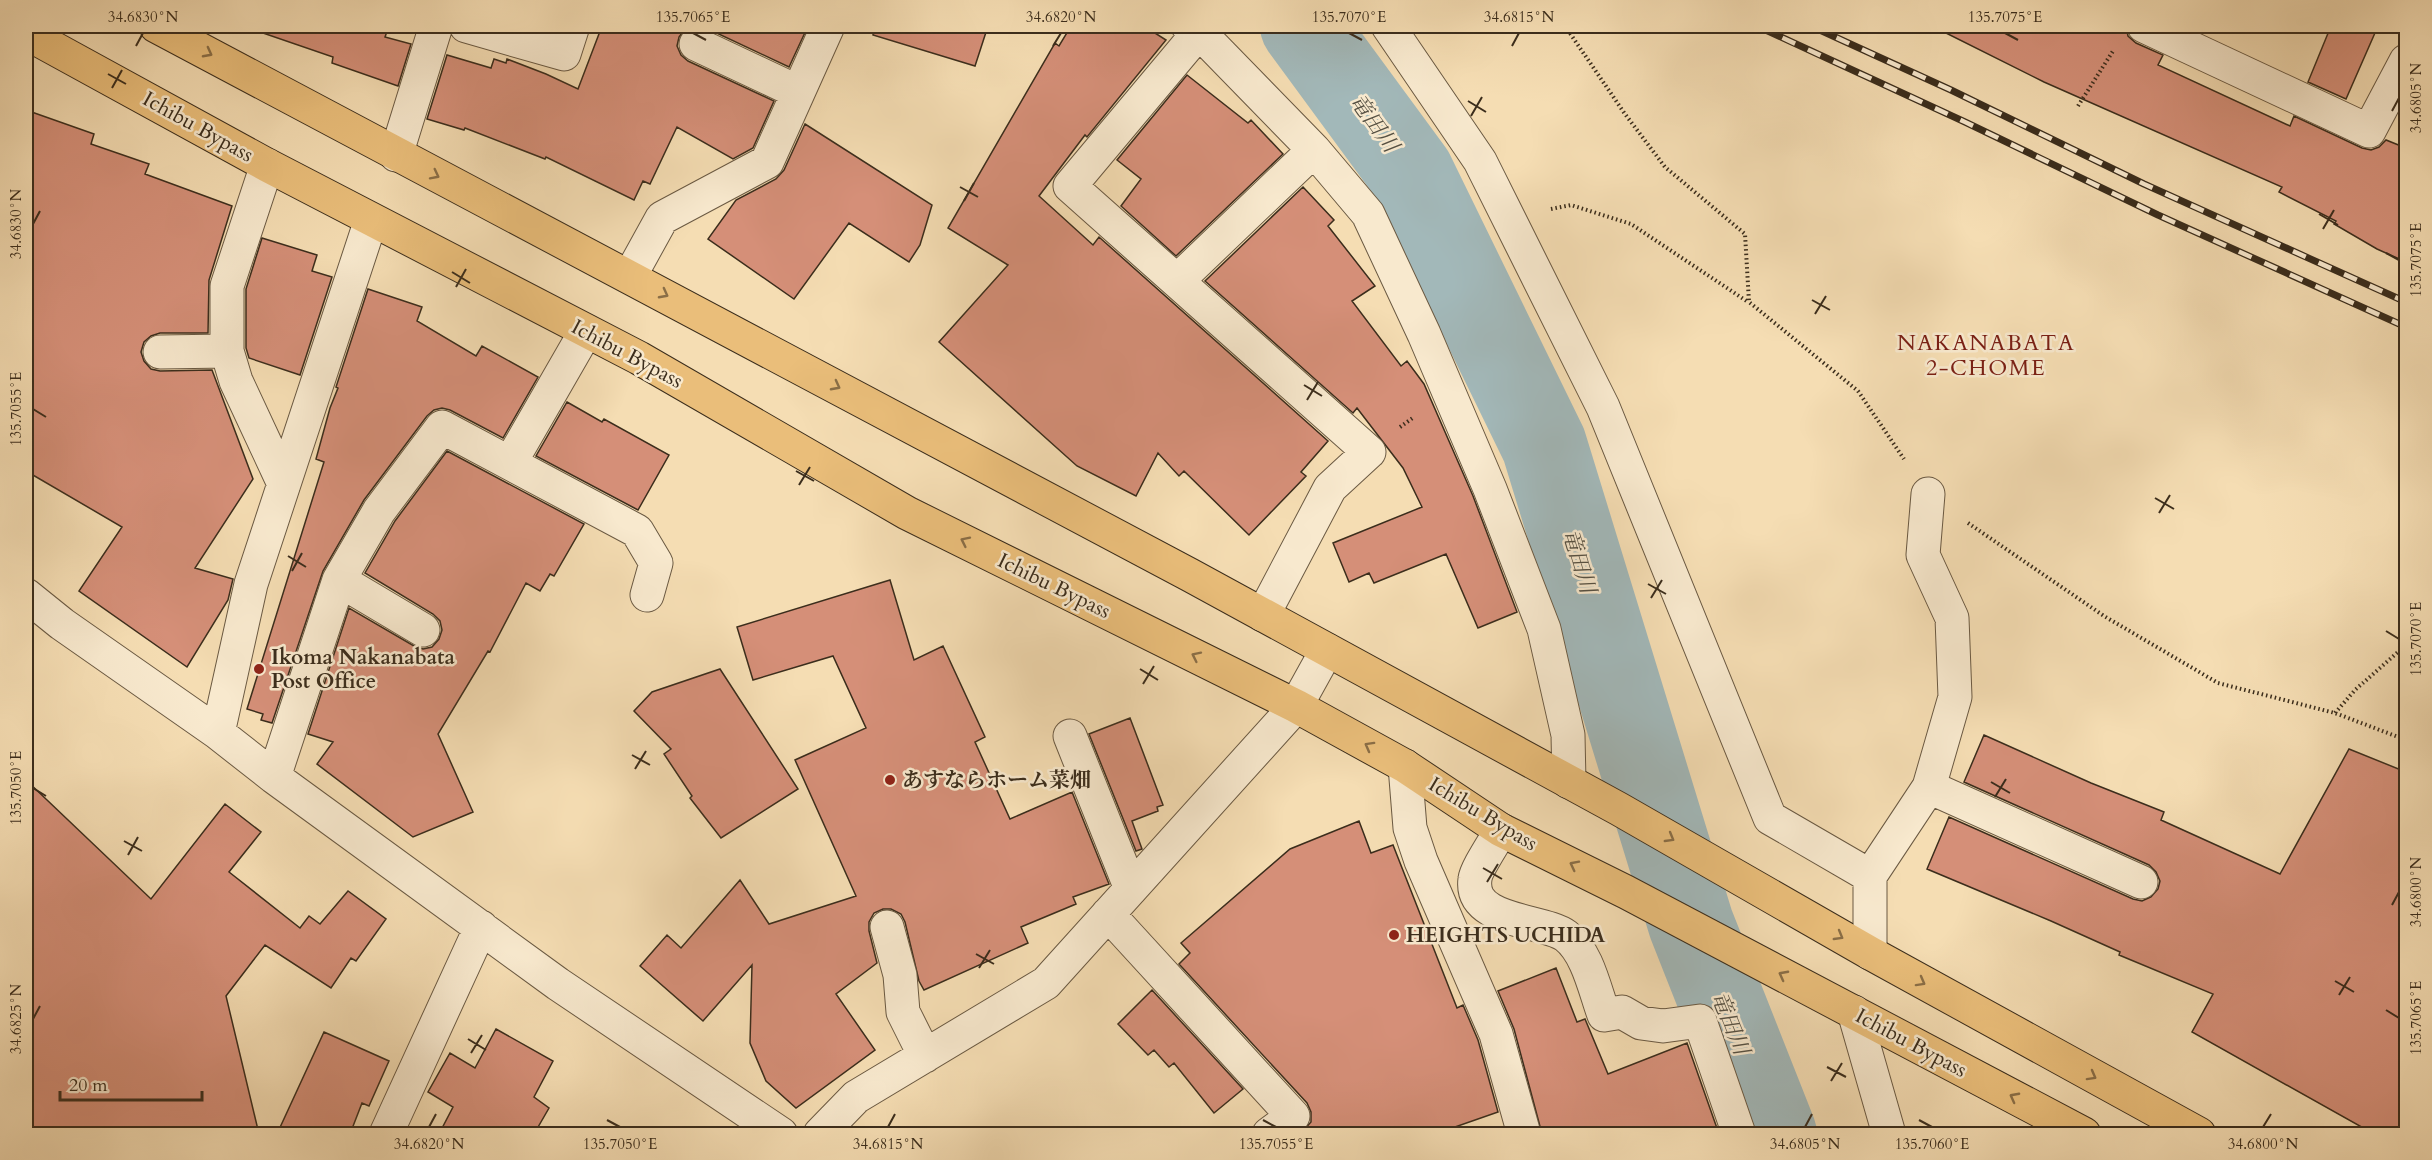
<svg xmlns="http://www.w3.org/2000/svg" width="2432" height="1160" font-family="Cardo,'Noto Serif JP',serif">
<rect width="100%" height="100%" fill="#f5ddb3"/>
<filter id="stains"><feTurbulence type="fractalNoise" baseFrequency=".00333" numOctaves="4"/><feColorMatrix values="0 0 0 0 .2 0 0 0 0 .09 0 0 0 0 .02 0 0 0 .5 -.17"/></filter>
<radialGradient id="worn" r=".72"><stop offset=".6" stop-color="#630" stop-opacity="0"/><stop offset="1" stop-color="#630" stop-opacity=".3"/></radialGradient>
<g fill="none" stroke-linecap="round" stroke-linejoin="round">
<path stroke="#a2b8b9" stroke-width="86" d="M1303 26 1411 173 1544 445 1691 924 1774 1134"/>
</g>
<path fill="#d58f78" stroke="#3b2d1c" stroke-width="1.5" d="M261 26H389L385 37 411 44 398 86 332 63 333 57 260 32Z
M602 26H694L685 29 679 37 677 46 681 55 688 61 774 101 753 148 733 159 677 127 650 184 643 181 634 200 546 157 545 159 465 128 464 130 427 119 447 55 491 68 494 59 506 63 507 59 546 74 578 89Z
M696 26H808L789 67 704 27Z
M874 26H988L975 66 873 35Z
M1071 26H1144L1166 40 1087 137 1085 135 1039 196 1093 245 1099 237 1328 441 1301 472 1306 476 1249 535 1184 471 1179 476 1158 453 1136 496 1077 466 939 342 1008 265 948 228 1055 43 1059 46Z
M1932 26H2126L2128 36 2136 43 2163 55 2158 65 2290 126 2294 116 2362 148 2371 150 2379 147 2386 140 2406 148V262L2377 249 2334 224 2336 221 2279 192 2282 187 2044 82Z
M2331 26H2378L2346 99 2308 82Z
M1187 75 1248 123 1251 120 1283 154 1176 256 1121 206 1141 179 1117 160Z
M26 110 94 134 91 144 149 164 145 174 232 206 209 280 208 333H160L151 336 144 342 141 352 144 361 151 369 160 371 212 370 253 479 195 568 233 579 228 600 187 667 79 591 122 527 26 471Z
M805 124 932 205 920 245 909 262 849 223 794 299 708 239 736 200 776 179 784 170Z
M1303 187 1334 220 1328 226 1375 286 1352 301 1401 366 1407 361 1424 384 1473 496 1517 612 1478 628 1446 554 1374 583 1369 573 1349 582 1333 543 1422 507 1403 468 1357 408 1353 413 1205 281Z
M262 238 317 255 312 271 332 277 300 375 249 358 246 348V289Z
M368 289 422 307 417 321 476 356 482 346 538 377 503 438 450 410 442 408 434 410 427 416 364 500 323 571 272 723 261 720 263 714 247 709 324 462 316 459 330 408 338 388 336 387Z
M567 402 602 422 604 419 669 455 638 510 536 456Z
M447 451 584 524 554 576 550 574 540 591 526 583 490 652 488 651 438 734 473 812 413 837 317 764 333 742 308 734 349 608 414 646 423 649 432 647 439 639 442 630 440 621 433 614 365 573 395 521Z
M890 580 914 660 943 646 985 737 975 742 1010 819 1072 792 1109 884 1073 897 1076 904 1021 927 1028 943 924 990 919 981 905 922 901 914 891 909H883L874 913 869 922V931L877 963 836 994 875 1050 796 1108 766 1081 750 1043 752 965 703 1021 640 966 667 935 681 948 740 880 769 924 856 896 795 760 866 728 833 656 753 680 737 627Z
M720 669 798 789 721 838 690 798 692 796 664 754 671 749 634 711 652 692Z
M1130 718 1163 805 1157 807 1158 811 1132 821 1142 849 1136 851 1089 734Z
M1984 735 2091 783 2164 812 2161 820 2280 874 2349 749 2406 772V1134H2374L2192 1032 2213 994 2119 955 2120 952 2051 921 1927 869 1949 817 2133 899 2142 901 2151 897 2158 889 2160 881 2156 872 2149 865 1964 782Z
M26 780 151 899 225 804 261 832 229 872 300 928 309 916 320 924 348 891 386 919 356 961 351 958 331 988 265 945 226 996 259 1134H26Z
M1359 821 1371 853 1393 845 1457 1008 1463 1005 1478 1040 1498 1112 1435 1134H1300L1311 1122V1112L1307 1103 1179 964 1190 953 1181 943 1290 849Z
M1556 968 1577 1022 1585 1019 1608 1074 1687 1043 1719 1134H1542L1514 1029 1498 991Z
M1152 990 1243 1089 1214 1113 1174 1063 1169 1067 1154 1050 1148 1055 1118 1024Z
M496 1029 553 1061 534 1097 549 1108 534 1134H439L453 1107 428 1092 450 1053 475 1068Z
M324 1032 389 1061 369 1106 362 1103 350 1134H277Z"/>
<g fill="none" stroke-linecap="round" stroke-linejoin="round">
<g stroke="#6a5942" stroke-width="35">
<path id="minor" d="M466 26 564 54 573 26
M1188 26 1199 32 1314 150 1368 214 1424 334 1490 489 1544 629 1568 735 1569 782
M1388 26 1480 161 1603 407 1770 818 1870 876V953
M2144 26 2369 131 2406 61
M1199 32 1070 186 1369 452 1330 488 1263 615
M696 44 798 92
M396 155 436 26
M267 165 227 286V351L236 381 284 484
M630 276 662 218 767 162 828 26
M1177 281 1314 150
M160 352 227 351
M510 463 586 331
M339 580 423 630
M26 595 62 624 218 733 274 777 558 984 781 1134
M218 733 251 584 371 220
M1070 736 1131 889
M1405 766 1410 828 1421 861 1496 1034 1524 1134
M274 777 339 580 379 511 442 427 637 531 656 563 647 595
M1929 787 2141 882
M1501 830C1496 840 1476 869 1475 879 1469 923 1543 919 1566 936 1588 953 1595 991 1604 1015L1622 1012 1641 1023 1663 1026 1700 1021 1739 1134
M1870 876 1929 787 1955 697 1952 618 1923 555 1928 494
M1108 914 1293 1116 1269 1134
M887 927 900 975 903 1012 925 1056
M1854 1012 1889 1134
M386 1134 481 927
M820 1134 856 1097 1046 983 1296 706 1327 650"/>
</g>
<g stroke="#3b2d1c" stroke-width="35">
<path id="highway" d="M156 26 1190 575 1619 809 1870 953 2199 1134
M26 33 267 165 639 358 907 513 1296 706 1405 766 1501 830 1626 892 2084 1134"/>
</g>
<path stroke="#3b2d1c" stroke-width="4" stroke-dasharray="1.5 3" stroke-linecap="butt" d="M1565 26 1625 114 1665 167 1745 234 1749 302 1858 391 1904 459
M2078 106 2113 51
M1551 209 1571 205 1631 224 1748 302
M1400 427 1414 417
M1968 523 2104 616 2218 683 2335 713 2406 740
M2335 713 2355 690 2406 645"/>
<use href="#minor" stroke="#f8e9ce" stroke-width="33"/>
<use href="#highway" stroke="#eabe7a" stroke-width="33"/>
<g stroke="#3b2d1c" stroke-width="7">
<path id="rail" d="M1757 26 1965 122 2158 215 2406 327
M1811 26 1951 90 2144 184 2406 302"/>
</g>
<use href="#rail" stroke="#f8e9ce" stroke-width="4.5" stroke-dasharray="14" stroke-linecap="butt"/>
</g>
<defs><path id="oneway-chevron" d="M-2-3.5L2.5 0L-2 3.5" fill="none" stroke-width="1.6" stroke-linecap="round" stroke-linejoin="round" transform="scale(1.5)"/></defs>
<g stroke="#8a6e46">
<use href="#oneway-chevron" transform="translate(208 53) rotate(28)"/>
<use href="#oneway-chevron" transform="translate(435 175) rotate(27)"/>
<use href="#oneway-chevron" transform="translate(664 294) rotate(28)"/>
<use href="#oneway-chevron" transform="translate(836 386) rotate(28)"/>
<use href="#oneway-chevron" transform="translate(965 541) rotate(-154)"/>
<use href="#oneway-chevron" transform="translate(1196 656) rotate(-154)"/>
<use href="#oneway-chevron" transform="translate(1369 746) rotate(-151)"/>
<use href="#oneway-chevron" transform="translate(1670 838) rotate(30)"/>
<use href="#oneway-chevron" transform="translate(1574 865) rotate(-153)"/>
<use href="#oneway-chevron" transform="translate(1839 936) rotate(30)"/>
<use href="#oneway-chevron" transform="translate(1783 975) rotate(-152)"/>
<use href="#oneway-chevron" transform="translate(1921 982) rotate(29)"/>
<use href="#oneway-chevron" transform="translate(2092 1076) rotate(29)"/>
<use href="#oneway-chevron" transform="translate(2014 1097) rotate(-152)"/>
</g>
<path fill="none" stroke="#3b2d1c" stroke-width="2" d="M693 33 706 40M1349 33 1362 40M2005 33 2018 40M136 46 143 33M1053 46 1061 33M1512 46 1519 33M108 74 126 84M112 88 122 70M1468 101 1486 112M2392 111 2399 98M1471 116 1482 97M960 187 978 197M964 201 974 183M2319 214 2338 225M33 224 40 211M2323 229 2334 210M2386 253 2399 260M452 272 470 283M456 287 466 269M1812 300 1830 310M1815 314 1826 296M1304 385 1322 396M1307 400 1318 382M33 409 46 417M796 471 814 481M799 485 810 467M2155 498 2174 509M2159 513 2170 495M288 556 306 567M292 571 302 553M1648 584 1666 594M1651 598 1662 580M2386 631 2399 639M1140 669 1158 680M1143 684 1154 666M632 755 650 765M635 769 646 751M1991 782 2010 793M33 788 46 796M1995 797 2006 779M124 841 142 851M128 855 138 837M1483 868 1502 879M1487 882 1498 864M2392 905 2399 892M976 954 994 964M979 968 990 950M2335 981 2354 992M2339 995 2350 977M2386 1010 2399 1018M33 1019 40 1006M468 1039 486 1050M471 1053 482 1035M1827 1067 1846 1077M1831 1081 1842 1063M607 1120 620 1127M1263 1120 1276 1127M1919 1120 1932 1127M429 1127 436 1114M888 1127 895 1114M1805 1127 1812 1114M2263 1127 2271 1114"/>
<g fill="#8f2418" stroke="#f8e9ce" stroke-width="2">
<circle cx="259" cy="669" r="6"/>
<circle cx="890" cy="780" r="6"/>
<circle cx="1394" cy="935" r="6"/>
</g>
<g text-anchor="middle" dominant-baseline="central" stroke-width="5" stroke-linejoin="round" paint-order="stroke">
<g font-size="21" fill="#3b2d1c" stroke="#f8e9ce">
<text transform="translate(198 127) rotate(29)">Ichibu Bypass</text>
<text transform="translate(627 354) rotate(28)">Ichibu Bypass</text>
<text transform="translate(1054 586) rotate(26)">Ichibu Bypass</text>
<text transform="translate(1483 814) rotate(31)">Ichibu Bypass</text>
<text transform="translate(1911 1043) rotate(28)">Ichibu Bypass</text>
</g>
<g font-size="21" font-weight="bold" fill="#3b2d1c" stroke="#f8e9ce" text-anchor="start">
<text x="271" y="657">Ikoma Nakanabata<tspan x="271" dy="24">Post Office</tspan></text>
<text x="902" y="780">あすならホーム菜畑</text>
<text x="1406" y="935">HEIGHTS UCHIDA</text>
</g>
<g font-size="22" font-style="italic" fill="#555043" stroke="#f8e9ce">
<text transform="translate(1374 123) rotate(54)">竜田川</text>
<text transform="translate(1579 561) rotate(73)">竜田川</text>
<text transform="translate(1730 1023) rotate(68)">竜田川</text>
</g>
<g font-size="22" letter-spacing="1.5" fill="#7a1f14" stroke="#f8e9ce">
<text x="1986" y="343">NAKANABATA<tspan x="1986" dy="25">2-CHOME</tspan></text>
</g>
</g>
<rect width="2432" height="1160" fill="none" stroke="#f5ddb3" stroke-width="66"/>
<path d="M60 1091v9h142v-9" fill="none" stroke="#3b2d1c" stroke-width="3"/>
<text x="69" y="1091" font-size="18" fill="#3b2d1c" stroke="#f8e9ce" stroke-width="4.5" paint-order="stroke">20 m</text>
<rect x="33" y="33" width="2366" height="1094" fill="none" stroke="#3b2d1c" stroke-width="2"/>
<g font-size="15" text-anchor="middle" fill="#3b2d1c">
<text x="143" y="22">34.6830°N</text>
<text x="693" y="22">135.7065°E</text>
<text x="1061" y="22">34.6820°N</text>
<text x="1349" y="22">135.7070°E</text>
<text x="1519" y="22">34.6815°N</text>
<text x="2005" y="22">135.7075°E</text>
<text transform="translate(2416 98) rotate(-90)" y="5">34.6805°N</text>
<text transform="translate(16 224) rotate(-90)" y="5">34.6830°N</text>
<text transform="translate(2416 260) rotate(-90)" y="5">135.7075°E</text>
<text transform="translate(16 409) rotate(-90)" y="5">135.7055°E</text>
<text transform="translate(2416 639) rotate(-90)" y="5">135.7070°E</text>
<text transform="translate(16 788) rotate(-90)" y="5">135.7050°E</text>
<text transform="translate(2416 892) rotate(-90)" y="5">34.6800°N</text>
<text transform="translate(2416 1018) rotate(-90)" y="5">135.7065°E</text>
<text transform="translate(16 1019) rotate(-90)" y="5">34.6825°N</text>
<text x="429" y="1149">34.6820°N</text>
<text x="620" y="1149">135.7050°E</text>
<text x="888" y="1149">34.6815°N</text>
<text x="1276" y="1149">135.7055°E</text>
<text x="1805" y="1149">34.6805°N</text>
<text x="1932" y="1149">135.7060°E</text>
<text x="2263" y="1149">34.6800°N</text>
</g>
<rect width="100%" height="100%" filter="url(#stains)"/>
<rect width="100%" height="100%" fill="url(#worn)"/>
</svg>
